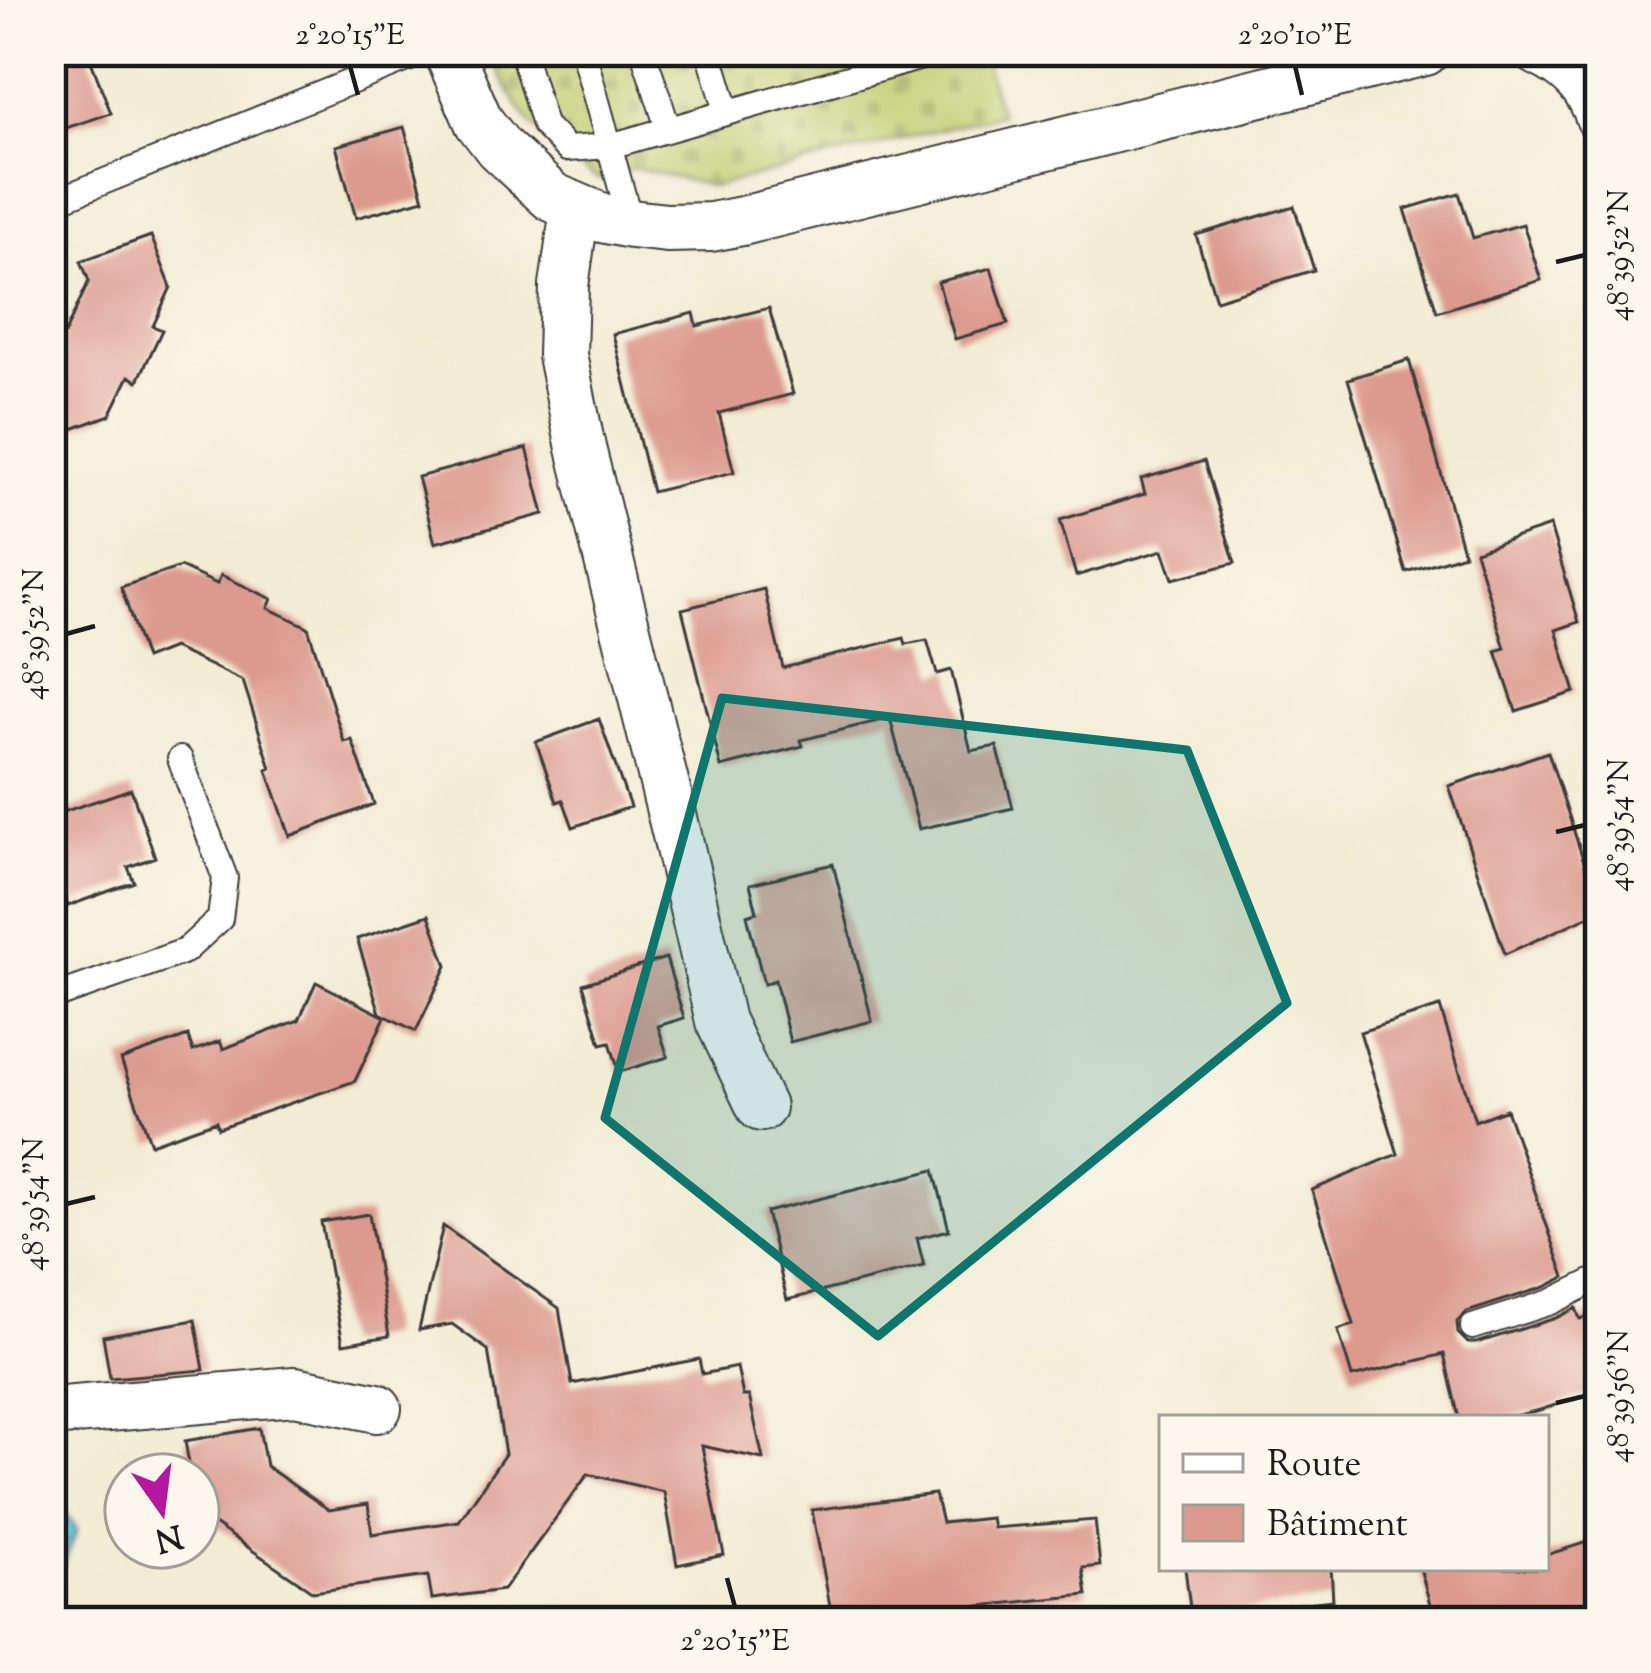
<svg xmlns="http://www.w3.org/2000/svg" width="1651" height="1673" font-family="'Sorts Mill Goudy',serif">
<defs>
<pattern id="cemetery-stones" width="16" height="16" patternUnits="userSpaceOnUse" patternTransform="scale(3)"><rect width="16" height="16" fill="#bfce71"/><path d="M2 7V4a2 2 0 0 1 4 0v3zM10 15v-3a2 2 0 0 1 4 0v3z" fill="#a4b061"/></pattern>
<pattern id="water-waves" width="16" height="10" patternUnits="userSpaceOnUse" patternTransform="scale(3)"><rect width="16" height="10" fill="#5bbdd9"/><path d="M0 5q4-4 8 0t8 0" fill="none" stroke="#4a99af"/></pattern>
</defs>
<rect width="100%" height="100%" fill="#fbf7ec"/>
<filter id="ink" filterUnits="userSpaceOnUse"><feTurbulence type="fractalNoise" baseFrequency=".00833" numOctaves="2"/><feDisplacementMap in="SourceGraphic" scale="24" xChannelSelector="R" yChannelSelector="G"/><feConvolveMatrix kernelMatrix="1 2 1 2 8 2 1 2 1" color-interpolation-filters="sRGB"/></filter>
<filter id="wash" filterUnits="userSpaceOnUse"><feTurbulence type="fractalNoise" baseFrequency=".004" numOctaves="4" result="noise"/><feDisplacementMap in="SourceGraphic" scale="48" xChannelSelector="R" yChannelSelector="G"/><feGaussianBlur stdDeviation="2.7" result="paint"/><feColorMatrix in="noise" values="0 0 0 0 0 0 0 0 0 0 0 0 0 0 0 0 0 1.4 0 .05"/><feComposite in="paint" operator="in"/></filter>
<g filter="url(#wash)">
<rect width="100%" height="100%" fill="#f2ecd4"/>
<path fill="url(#cemetery-stones)" stroke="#6e7546" stroke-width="3" d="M490 51H982L1000 114 714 187 636 168 598 179C545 145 513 111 490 51Z"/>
<path fill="url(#water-waves)" stroke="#3c6c7a" stroke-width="3" d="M51 1492 77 1530 51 1596Z"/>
<g id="blocks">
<path fill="#dc9a8f" d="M51 51H87L111 113 51 133Z
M404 127 424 199 356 218 336 146Z
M1459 193 1473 238 1523 224 1541 280 1437 312 1405 209Z
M1294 206 1314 270 1216 300 1196 235Z
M151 236 171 287 153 326 162 330 138 381 129 376 110 415 51 437V363L89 281 81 261Z
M991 268 1008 324 955 339 938 282Z
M769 308 793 394 719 413 734 472 652 492 613 334 694 313 697 326Z
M1409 360 1464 554 1406 572 1348 379Z
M527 448 544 514 435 543 418 477Z
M1204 461 1235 563 1173 579 1163 550 1076 576 1060 520 1145 494 1141 479Z
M1550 526 1579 622 1556 630 1575 692 1516 711 1496 651 1505 648 1475 551Z
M180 567 217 584 221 575 272 599 268 608 308 627 344 742 352 740 374 804 290 836 267 770 271 768 243 681 173 648 145 659 121 587Z
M764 589 783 668 904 638 906 644 927 640 937 674 951 670 971 751 997 746 1013 808 919 829 890 718 801 740 803 746 721 767 682 609Z
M599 719 630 807 573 827 563 800 557 802 536 742Z
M1548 752 1586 868 1600 863V911L1505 954 1449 786Z
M131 789 155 857 128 867 134 882 68 906 51 858V816Z
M833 864 872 1021 790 1042 775 980 764 984 747 915 757 912 750 884Z
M429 915 447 966 416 1031 380 1013 357 939Z
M666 958 684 1018 658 1026 668 1057 619 1072 610 1042 601 1044 583 984Z
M316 982 385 1017 355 1081 218 1128 216 1121 151 1144 121 1060 188 1036 193 1051 220 1041 223 1049 299 1020Z
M1440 1007 1475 1121 1506 1109 1565 1277 1545 1287 1467 1312 1457 1322 1458 1333 1468 1343H1477L1556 1318 1576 1308 1580 1319 1600 1313V1391L1540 1410 1505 1418H1459L1444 1354 1352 1377 1338 1330 1354 1324 1312 1190 1398 1154 1360 1032Z
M934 1170 949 1230 917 1238 924 1266 787 1300 766 1212Z
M369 1214 389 1336 343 1344 321 1222Z
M443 1226 559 1308 572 1384 699 1359 702 1374 737 1367 743 1396H749L763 1459 702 1446 724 1555 677 1565 664 1492 588 1474 503 1590 432 1599 428 1576 313 1592 198 1513V1475H191L185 1441 259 1428 266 1466 329 1510 368 1504 372 1534 459 1521 505 1454 488 1350 452 1324 419 1330Z
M195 1320 204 1370 110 1378 103 1336Z
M935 1494 942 1523 991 1518 993 1528 1095 1520 1100 1566 1083 1568 1087 1595 979 1606 982 1622H833L812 1510Z
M1600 1538V1622H1435L1420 1568H1546V1555Z
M1185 1568H1331L1333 1600 1191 1616Z"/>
</g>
</g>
<g filter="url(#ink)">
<use href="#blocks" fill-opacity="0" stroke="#3c3b38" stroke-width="3"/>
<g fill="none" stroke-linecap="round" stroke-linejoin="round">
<g stroke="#3c3b38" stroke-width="28">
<path id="service" d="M522 51 544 125 567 149 610 146 943 51
M583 51 631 224
M643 51 668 128
M709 51 727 111
M51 203 427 51
M51 998 185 951 220 919 225 878 180 759
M1473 1327 1551 1302 1600 1278"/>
</g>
<g stroke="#3c3b38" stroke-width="52">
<path id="minor" d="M448 51 479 122 499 148 552 197 602 218 631 224 667 228 711 227 742 221 1425 51
M1538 51C1568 65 1590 85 1600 117
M575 209 564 286 562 355 581 448 677 835 720 1021 761 1107
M51 1412 295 1391 377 1408"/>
</g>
<use href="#service" stroke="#fff" stroke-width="24"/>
<use href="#minor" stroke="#fff" stroke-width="48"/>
</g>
</g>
<path fill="#0f766e" fill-opacity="0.2" stroke="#0f766e" stroke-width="9" stroke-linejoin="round" d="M722 698 1187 750 1287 1003 878 1336 605 1118Z"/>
<path fill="none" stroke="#1c1c1c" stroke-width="4.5" d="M350 66 358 95M1295 66 1302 95M1556 262 1585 255M66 634 95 626M1556 832 1585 825M66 1204 95 1197M1556 1403 1585 1396M727 1578 735 1607"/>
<rect width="1651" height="1673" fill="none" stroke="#fbf7ec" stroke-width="132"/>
<rect x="1159" y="1415" width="390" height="156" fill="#fbf7ec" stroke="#a29f99" stroke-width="3"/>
<rect x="1183" y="1454" width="60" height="18" fill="#ffffff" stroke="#a29f99" stroke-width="3"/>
<text x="1267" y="1475" font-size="36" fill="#1c1c1c">Route</text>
<rect x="1183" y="1505" width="60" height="36" fill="#dc9a8f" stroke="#a29f99" stroke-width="3"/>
<text x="1267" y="1535" font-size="36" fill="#1c1c1c">Bâtiment</text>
<g transform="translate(162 1511) rotate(166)"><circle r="57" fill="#fbf7ec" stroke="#a29f99" stroke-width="3"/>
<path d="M0-9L21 45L0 30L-21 45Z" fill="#b5179e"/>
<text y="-18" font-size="33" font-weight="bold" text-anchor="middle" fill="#1c1c1c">N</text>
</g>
<rect x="66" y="66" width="1519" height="1541" fill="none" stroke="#1c1c1c" stroke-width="4.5"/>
<g font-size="30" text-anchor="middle" fill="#1c1c1c">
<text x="350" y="44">2°20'15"E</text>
<text x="1295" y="44">2°20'10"E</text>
<text transform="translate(1618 255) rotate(-90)" y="10">48°39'52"N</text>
<text transform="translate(33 634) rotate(-90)" y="10">48°39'52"N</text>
<text transform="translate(1618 825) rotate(-90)" y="10">48°39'54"N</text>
<text transform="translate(33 1204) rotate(-90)" y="10">48°39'54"N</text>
<text transform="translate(1618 1396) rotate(-90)" y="10">48°39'56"N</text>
<text x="735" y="1650">2°20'15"E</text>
</g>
</svg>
